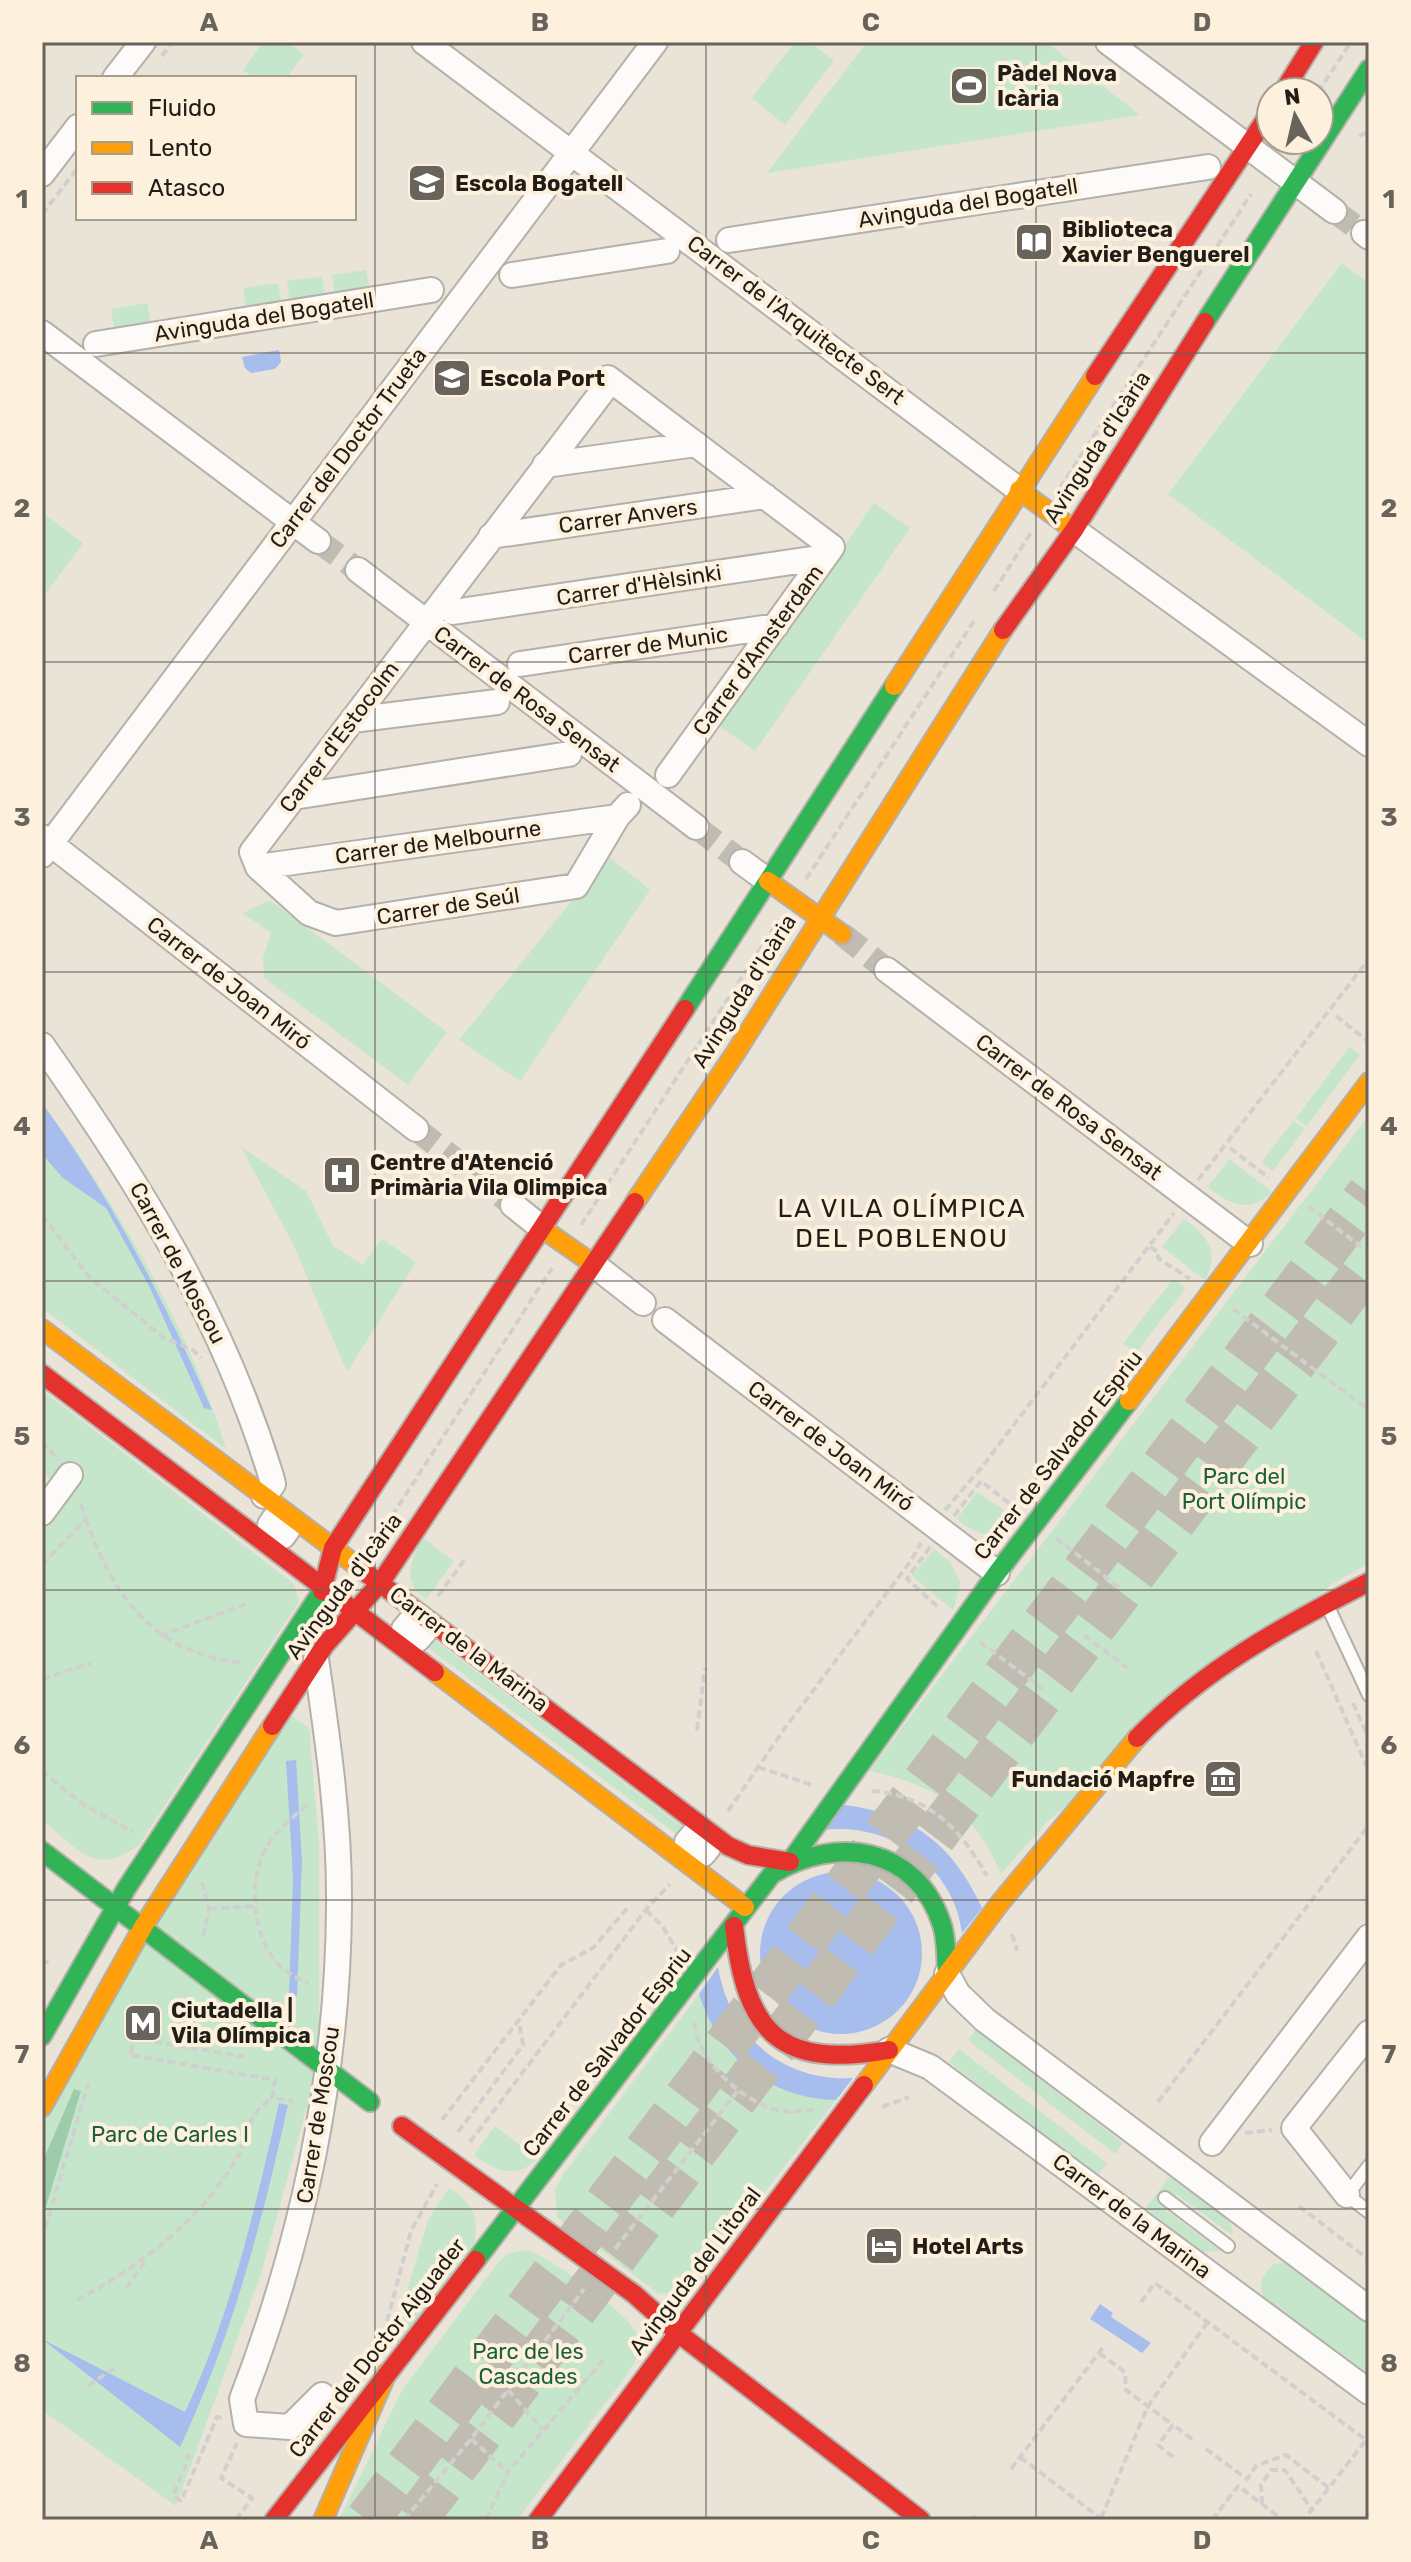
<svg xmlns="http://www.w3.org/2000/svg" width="1411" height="2562" font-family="Rubik,sans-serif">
<rect width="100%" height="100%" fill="#e9e3d8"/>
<path fill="#c5e6cb" d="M264 42H288L304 54 286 78H254L243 70Z
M795 42H810L834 61 785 125 752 98Z
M867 42H1046L1140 115 767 173Z
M1342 263 1369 283V644L1168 494Z
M366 270 370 292 335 297 332 275Z
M322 277 325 298 290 304 287 281Z
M278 283 282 306 247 311 243 288Z
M147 303 151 326 115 331 111 309Z
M874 503 910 528 755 751 719 726Z
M42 512 83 543 42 598Z
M608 856 650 890 520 1081 459 1040Z
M270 900 447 1032 408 1085 264 978 263 958 271 933 243 913Z
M1349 1047 1360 1055 1307 1126 1296 1118Z
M42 1103C118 1206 189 1327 226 1449L42 1308Z
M1369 1115V1563L1332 1584 1047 1822 1001 1874C975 1811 935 1784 869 1771Z
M1293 1121 1305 1129 1273 1171 1262 1162Z
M241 1147 306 1191 333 1246 363 1265 382 1239 416 1262 347 1372 292 1242Z
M1229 1159 1272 1192C1248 1214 1231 1205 1208 1187Z
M1184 1219C1206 1234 1221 1253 1205 1280L1162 1247Z
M1173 1279 1186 1288 1136 1353 1123 1344Z
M42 1390 294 1584 299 1602 139 1845C95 1878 78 1849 42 1820V1490L50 1479 42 1473Z
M977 1492 1020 1521C999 1540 978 1538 957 1519Z
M423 1538 454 1561 426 1599C400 1581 411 1560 423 1538Z
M934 1549 950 1562 961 1583 953 1610 912 1576Z
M424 1632 693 1835 687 1842 418 1640Z
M284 1710 309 1728 319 1842V2063L261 2274 176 2506 42 2410V2107Z
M699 1994C731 2068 756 2090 836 2100L689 2290 659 2294 557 2217 555 2190 562 2176Z
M976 2029 1123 2143 1115 2154 968 2040Z
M959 2049 1107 2163 1097 2176 949 2062Z
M495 2126 538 2158C517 2180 494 2171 474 2155Z
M1170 2176C1190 2188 1235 2207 1232 2235L1176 2194 1165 2210 1221 2251 1200 2252 1146 2208Z
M449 2188C471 2202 480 2216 474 2243L398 2343 393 2339 428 2220Z
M526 2250C547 2255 632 2315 638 2336 643 2351 634 2364 626 2376L517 2520H339L402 2390 497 2264 507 2254Z
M1284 2263 1369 2323V2375L1266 2300C1256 2287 1262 2274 1274 2264Z"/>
<path fill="#9dccaa" d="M74 2089 81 2091 42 2220V2163Z"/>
<path fill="#a6bdee" d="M279 350 281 362 275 369 251 373 245 368 242 357Z
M42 1103C112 1199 165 1301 212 1410L204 1408 150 1288 106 1208 63 1178 42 1154Z
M296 1760 302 1860 297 1997 289 1996 293 1878 286 1761Z
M844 1805C913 1813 953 1845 982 1908L962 1933C954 1866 889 1822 824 1830Z
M760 1953a81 81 0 1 1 162 0a81 81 0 1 1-162 0Z
M718 1967C729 2035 782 2082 853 2078L836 2100C769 2098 719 2058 699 1994Z
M279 2103 288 2105C262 2223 232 2337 180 2447L42 2339 185 2412C231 2314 255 2209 279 2103Z
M1100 2304 1113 2313 1111 2317 1151 2343 1142 2353 1090 2319Z"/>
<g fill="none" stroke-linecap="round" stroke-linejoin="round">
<path stroke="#c1bcb1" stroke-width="24" stroke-dasharray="24 12" stroke-linecap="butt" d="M1334 211 1364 233
M318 541 358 570
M696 827 742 862
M842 934 887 970
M416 1129 513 1205"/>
<path stroke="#c1bcb1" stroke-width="44" stroke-dasharray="44 22" stroke-linecap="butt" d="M367 2520 1369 1193
M415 2520 1369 1265"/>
<g stroke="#b5b0a8" stroke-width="16">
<path id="lane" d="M1328 1607 1369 1695
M1369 2166 1347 2195 1369 2212
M1165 2198 1228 2246"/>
</g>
<g stroke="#b5b0a8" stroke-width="28">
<path id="street" d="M424 42 1019 490
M1108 42 1334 211
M115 78 143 42
M42 174 78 127
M1364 233 1369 237
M729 240 1208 167
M512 275 667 251
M42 333 318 541
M96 344 431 290
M545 465 696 444
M1074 530 1369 744
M491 536 765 496
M358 570 696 827
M453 612 825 557
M520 664 776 626
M352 720 497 702
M294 797 569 754
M628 805 617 817 258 867 252 852 605 388 608 378 832 547 668 775
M42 837 416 1129
M42 855 655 42
M742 862 768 881
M258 867 309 913 336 923 576 886 617 817
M887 970 1250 1244
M42 1045C139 1183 221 1313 271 1476L273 1484 264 1496
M513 1205 543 1229
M593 1264 643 1303
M665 1320 997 1573
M42 1513 70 1475
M274 1519 288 1529 283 1536 270 1525Z
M410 1622 424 1632 418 1639 404 1629Z
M316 1659C328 1741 340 1824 339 1907 338 2077 303 2240 242 2399L246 2424 290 2427 322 2395
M693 1835 708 1848 703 1854 687 1842Z
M947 1974 958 1994 985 2020 1369 2309
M889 2050 930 2067 1369 2392
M1212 2143 1369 1937
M1347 2195 1294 2128 1369 2033"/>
</g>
<g stroke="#b5b0a8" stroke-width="22">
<path id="fast" d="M1205 322 1369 69
M685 1009 894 686
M42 1851 370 2102
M790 1862 997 1573 1129 1401
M42 2036 126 1889 322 1591
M476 2260 772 1874C836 1835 917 1846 942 1925 947 1940 946 1958 947 1974"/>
</g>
<g stroke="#b5b0a8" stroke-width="22">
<path id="slow" d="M1019 490 1074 530
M894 686 1095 376
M768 881 842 934
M635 1202 736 1052 1003 630
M543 1229 593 1264
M42 1329 357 1566
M1129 1401 1369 1082
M435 1672 745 1907
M864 2085 1000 1903 1137 1738
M42 2107 143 1927 272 1726
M323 2520 387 2373"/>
</g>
<g stroke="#b5b0a8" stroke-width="22">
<path id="jam" d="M1283 92 1314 42
M1095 376 1271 111
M1003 630 1074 530 1205 322
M42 1374 435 1672
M357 1566 728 1846 748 1855 790 1862
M322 1591 333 1548 685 1009
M272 1726 325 1645 381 1582 635 1202
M1137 1738C1204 1669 1284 1625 1369 1582
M734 1926C746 2033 779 2069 889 2050
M402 2126 634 2294 678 2333 921 2520
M274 2520 476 2260
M538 2520 864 2085"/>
</g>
<path stroke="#d2d0ce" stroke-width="4" stroke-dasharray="8 4" stroke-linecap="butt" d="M42 47 46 42
M162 56 172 42
M1318 92 1351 42
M1359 136 1369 131
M42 214 77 169
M1060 488 1251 194
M994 591 1032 531
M806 879 976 618
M1336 1016 1369 1042
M1230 1148 1269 1178
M1198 1180 1369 959
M1308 1206 1369 1253
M42 1215 89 1277 164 1338 193 1350 201 1358
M581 1225 779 920
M1150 1247 1158 1252V1258L1190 1279
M1233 1309 1369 1410
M42 1441 58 1460
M945 1510 982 1467 1174 1213
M954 1516 981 1481 1015 1508
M86 1519C113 1598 156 1655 244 1663
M379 1536 552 1268
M1056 1538 1120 1588
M930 1547 907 1579 939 1608
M42 1565 86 1519 79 1499
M438 1596 465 1559
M1084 1635 1127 1668
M160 1636 246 1604
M980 1642 1043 1689
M1316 1651 1369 1772
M42 1679 91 1663
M1353 1703 1369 1739
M697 1730 705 1668
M758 1767 812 1785
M42 1771 81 1803 133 1832
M872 1791C929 1795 961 1830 987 1876
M307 1805C293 1817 278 1829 268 1845 247 1878 251 1940 281 1967 289 1974 299 1978 308 1984
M728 1811 785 1728 910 1562 921 1543
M202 1882 209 1909 202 1940
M209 1909 256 1906
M646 1910 663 1927 680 1956
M1012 1934 1017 1951
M42 1958 51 1966
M174 2019 188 1996
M694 2023C698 2063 748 2108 788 2112 796 2112 805 2110 813 2110
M245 2057 134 2038 130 2055 275 2080 272 2098 293 2101
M1158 2102 1369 1825
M882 2107 909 2097
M442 2120 561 1965 593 1948 629 1906
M458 2132 523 2045 519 2021
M1245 2133 1272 2130
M470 2142 648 1907 670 1884
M1299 2206 1369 2260
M42 2239 88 2084
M615 2249 739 2089
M126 2288 146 2261
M77 2300C140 2266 194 2225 233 2165 250 2139 243 2117 272 2098
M1141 2302 1155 2283 1366 2440 1304 2520
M384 2333 411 2231 437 2184
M1099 2353 1125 2372 1126 2390 1173 2425
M508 2390 542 2429
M471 2439 508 2472
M1206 2449 1247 2479 1257 2465 1286 2455 1329 2488
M185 2455 189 2457 173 2495 181 2501 217 2417 223 2418
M1020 2457 1103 2520
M1173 2457 1158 2445 1173 2425 1195 2441
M1011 2469 1104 2346
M1262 2504 1261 2485 1271 2470H1285L1312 2510
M1101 2518 1148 2406 1207 2323
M236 2520 252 2498 221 2478 237 2443
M404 2520 471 2439 584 2289
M486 2520 508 2472 604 2359
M972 2520 976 2516
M1212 2520 1238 2486 1283 2520"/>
<use href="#lane" stroke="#fcfbf9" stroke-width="12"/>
<use href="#street" stroke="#fcfbf9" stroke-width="24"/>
<use href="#fast" stroke="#30b455" stroke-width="18"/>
<use href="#slow" stroke="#ff9f0a" stroke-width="18"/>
<use href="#jam" stroke="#e5322d" stroke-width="18"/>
<path stroke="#d2d0ce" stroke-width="4" stroke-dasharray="8 4" stroke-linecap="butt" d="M88 2386 117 2366"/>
</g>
<path fill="none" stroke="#68635b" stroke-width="2" stroke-opacity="0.55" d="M375 42V2520M706 42V2520M1036 42V2520M42 353H1369M42 662H1369M42 972H1369M42 1281H1369M42 1590H1369M42 1900H1369M42 2209H1369"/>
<defs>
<g id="stadium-square" transform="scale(2)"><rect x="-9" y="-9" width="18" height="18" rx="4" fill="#68635b" stroke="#fdf1de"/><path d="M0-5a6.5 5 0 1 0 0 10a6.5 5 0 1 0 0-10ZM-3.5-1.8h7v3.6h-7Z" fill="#fff"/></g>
<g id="school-square" transform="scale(2)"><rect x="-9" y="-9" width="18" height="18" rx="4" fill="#68635b" stroke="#fdf1de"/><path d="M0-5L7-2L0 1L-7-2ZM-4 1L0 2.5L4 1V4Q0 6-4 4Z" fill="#fff"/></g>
<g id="library-square" transform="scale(2)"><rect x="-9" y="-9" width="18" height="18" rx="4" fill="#68635b" stroke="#fdf1de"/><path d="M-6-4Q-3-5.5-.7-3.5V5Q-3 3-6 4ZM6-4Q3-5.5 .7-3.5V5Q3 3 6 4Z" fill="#fff"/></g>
<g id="university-square" transform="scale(2)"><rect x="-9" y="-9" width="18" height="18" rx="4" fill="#68635b" stroke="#fdf1de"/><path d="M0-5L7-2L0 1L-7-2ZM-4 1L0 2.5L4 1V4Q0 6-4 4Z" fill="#fff"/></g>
<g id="hospital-square" transform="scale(2)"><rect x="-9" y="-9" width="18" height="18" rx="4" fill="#68635b" stroke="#fdf1de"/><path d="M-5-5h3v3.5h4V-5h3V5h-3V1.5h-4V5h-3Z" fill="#fff"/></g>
<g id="museum-square" transform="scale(2)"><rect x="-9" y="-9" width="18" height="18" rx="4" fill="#68635b" stroke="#fdf1de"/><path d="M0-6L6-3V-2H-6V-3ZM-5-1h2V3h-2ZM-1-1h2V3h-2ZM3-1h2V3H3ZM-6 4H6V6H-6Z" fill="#fff"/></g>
<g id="metro-square" transform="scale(2)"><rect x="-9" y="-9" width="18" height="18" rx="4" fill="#68635b" stroke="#fdf1de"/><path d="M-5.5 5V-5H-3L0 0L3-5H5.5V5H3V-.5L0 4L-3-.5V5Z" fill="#fff"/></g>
<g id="hotel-square" transform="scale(2)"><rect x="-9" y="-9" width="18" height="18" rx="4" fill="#68635b" stroke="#fdf1de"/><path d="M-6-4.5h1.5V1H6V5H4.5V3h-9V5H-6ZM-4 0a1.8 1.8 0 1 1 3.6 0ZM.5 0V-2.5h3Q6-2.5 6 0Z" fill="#fff"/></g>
</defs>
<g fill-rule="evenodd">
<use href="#stadium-square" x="969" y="86"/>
<use href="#school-square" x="427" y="183"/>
<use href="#library-square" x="1034" y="242"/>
<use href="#university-square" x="452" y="378"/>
<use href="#hospital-square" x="342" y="1175"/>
<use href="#museum-square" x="1223" y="1779"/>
<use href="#metro-square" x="143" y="2023"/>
<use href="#hotel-square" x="884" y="2246"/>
</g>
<g text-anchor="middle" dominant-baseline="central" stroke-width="8" stroke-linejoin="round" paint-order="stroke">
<g font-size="22" font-weight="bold" fill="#221e17" stroke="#fdf1de" text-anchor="start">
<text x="997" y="73">Pàdel Nova<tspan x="997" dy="25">Icària</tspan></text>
<text x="455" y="183">Escola Bogatell</text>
<text x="1062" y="229">Biblioteca<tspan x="1062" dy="25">Xavier Benguerel</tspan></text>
<text x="480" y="378">Escola Port</text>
<text x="370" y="1162">Centre d'Atenció<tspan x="370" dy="25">Primària Vila Olimpica</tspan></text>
<text x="1195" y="1779" text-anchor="end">Fundació Mapfre</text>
<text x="171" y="2010">Ciutadella |<tspan x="171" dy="25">Vila Olímpica</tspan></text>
<text x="912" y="2246">Hotel Arts</text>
</g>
<g font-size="22" fill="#221e17" stroke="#fdf1de">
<text transform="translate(968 203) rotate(-9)">Avinguda del Bogatell</text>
<text transform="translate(264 317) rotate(-9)">Avinguda del Bogatell</text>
<text transform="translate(796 320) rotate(37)">Carrer de l'Arquitecte Sert</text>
<text transform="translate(1097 447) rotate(-57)">Avinguda d'Icària</text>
<text transform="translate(348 448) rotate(-53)">Carrer del Doctor Trueta</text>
<text transform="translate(628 516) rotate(-8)">Carrer Anvers</text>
<text transform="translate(639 585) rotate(-9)">Carrer d'Hèlsinki</text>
<text transform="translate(648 645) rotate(-8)">Carrer de Munic</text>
<text transform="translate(758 650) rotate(-54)">Carrer d'Amsterdam</text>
<text transform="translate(527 699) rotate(37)">Carrer de Rosa Sensat</text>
<text transform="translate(339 737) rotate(-53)">Carrer d'Estocolm</text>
<text transform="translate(438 842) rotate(-8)">Carrer de Melbourne</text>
<text transform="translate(448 906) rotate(-9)">Carrer de Seúl</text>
<text transform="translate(229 983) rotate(38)">Carrer de Joan Miró</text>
<text transform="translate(744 991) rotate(-58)">Avinguda d'Icària</text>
<text transform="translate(1069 1107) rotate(37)">Carrer de Rosa Sensat</text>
<text transform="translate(178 1263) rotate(62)">Carrer de Moscou</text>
<text transform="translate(831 1446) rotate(37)">Carrer de Joan Miró</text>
<text transform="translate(1058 1455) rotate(-52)">Carrer de Salvador Espriu</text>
<text transform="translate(344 1586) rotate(-53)">Avinguda d'Icària</text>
<text transform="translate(469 1649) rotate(37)">Carrer de la Marina</text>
<text transform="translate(607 2052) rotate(-52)">Carrer de Salvador Espriu</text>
<text transform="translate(318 2115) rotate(-81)">Carrer de Moscou</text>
<text transform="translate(1132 2216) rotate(37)">Carrer de la Marina</text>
<text transform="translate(695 2271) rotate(-53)">Avinguda del Litoral</text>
<text transform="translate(377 2348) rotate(-52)">Carrer del Doctor Aiguader</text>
</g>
<g font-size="22" fill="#1b5f3c" stroke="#fdf1de">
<text x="1244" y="1476">Parc del<tspan x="1244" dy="25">Port Olímpic</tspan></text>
<text x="170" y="2134">Parc de Carles I</text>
<text x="528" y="2351">Parc de les<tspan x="528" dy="25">Cascades</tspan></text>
</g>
<g font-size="26" letter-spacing="2" fill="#221e17" stroke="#fdf1de">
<text x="902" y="1208">LA VILA OLÍMPICA<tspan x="902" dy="30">DEL POBLENOU</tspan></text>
</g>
</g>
<rect width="1411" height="2562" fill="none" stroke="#fdf1de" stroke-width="88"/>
<rect x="76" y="76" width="280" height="144" fill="#fdf1de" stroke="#a59d8e" stroke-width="2"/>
<rect x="92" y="102" width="40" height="12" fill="#30b455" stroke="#a59d8e" stroke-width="2"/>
<text x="148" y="116" font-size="24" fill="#221e17">Fluido</text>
<rect x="92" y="142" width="40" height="12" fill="#ff9f0a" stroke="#a59d8e" stroke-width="2"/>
<text x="148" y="156" font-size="24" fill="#221e17">Lento</text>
<rect x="92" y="182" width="40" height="12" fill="#e5322d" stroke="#a59d8e" stroke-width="2"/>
<text x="148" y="196" font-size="24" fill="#221e17">Atasco</text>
<g transform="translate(1295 116) rotate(352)"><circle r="38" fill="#fdf1de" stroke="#a59d8e" stroke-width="2"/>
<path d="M0-6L14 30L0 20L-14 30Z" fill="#68635b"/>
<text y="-12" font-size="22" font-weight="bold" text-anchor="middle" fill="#221e17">N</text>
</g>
<rect x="44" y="44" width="1323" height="2474" fill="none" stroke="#68635b" stroke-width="3"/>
<g font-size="26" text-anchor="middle" font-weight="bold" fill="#68635b">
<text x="209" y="31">A</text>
<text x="540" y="31">B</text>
<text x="871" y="31">C</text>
<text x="1202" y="31">D</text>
<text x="22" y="208">1</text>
<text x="1389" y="208">1</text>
<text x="22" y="517">2</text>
<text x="1389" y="517">2</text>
<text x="22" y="826">3</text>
<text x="1389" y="826">3</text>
<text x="22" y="1135">4</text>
<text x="1389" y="1135">4</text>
<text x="22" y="1445">5</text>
<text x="1389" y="1445">5</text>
<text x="22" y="1754">6</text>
<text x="1389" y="1754">6</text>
<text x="22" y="2063">7</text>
<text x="1389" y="2063">7</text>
<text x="22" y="2372">8</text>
<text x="1389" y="2372">8</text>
<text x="209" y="2549">A</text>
<text x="540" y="2549">B</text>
<text x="871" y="2549">C</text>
<text x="1202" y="2549">D</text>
</g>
</svg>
